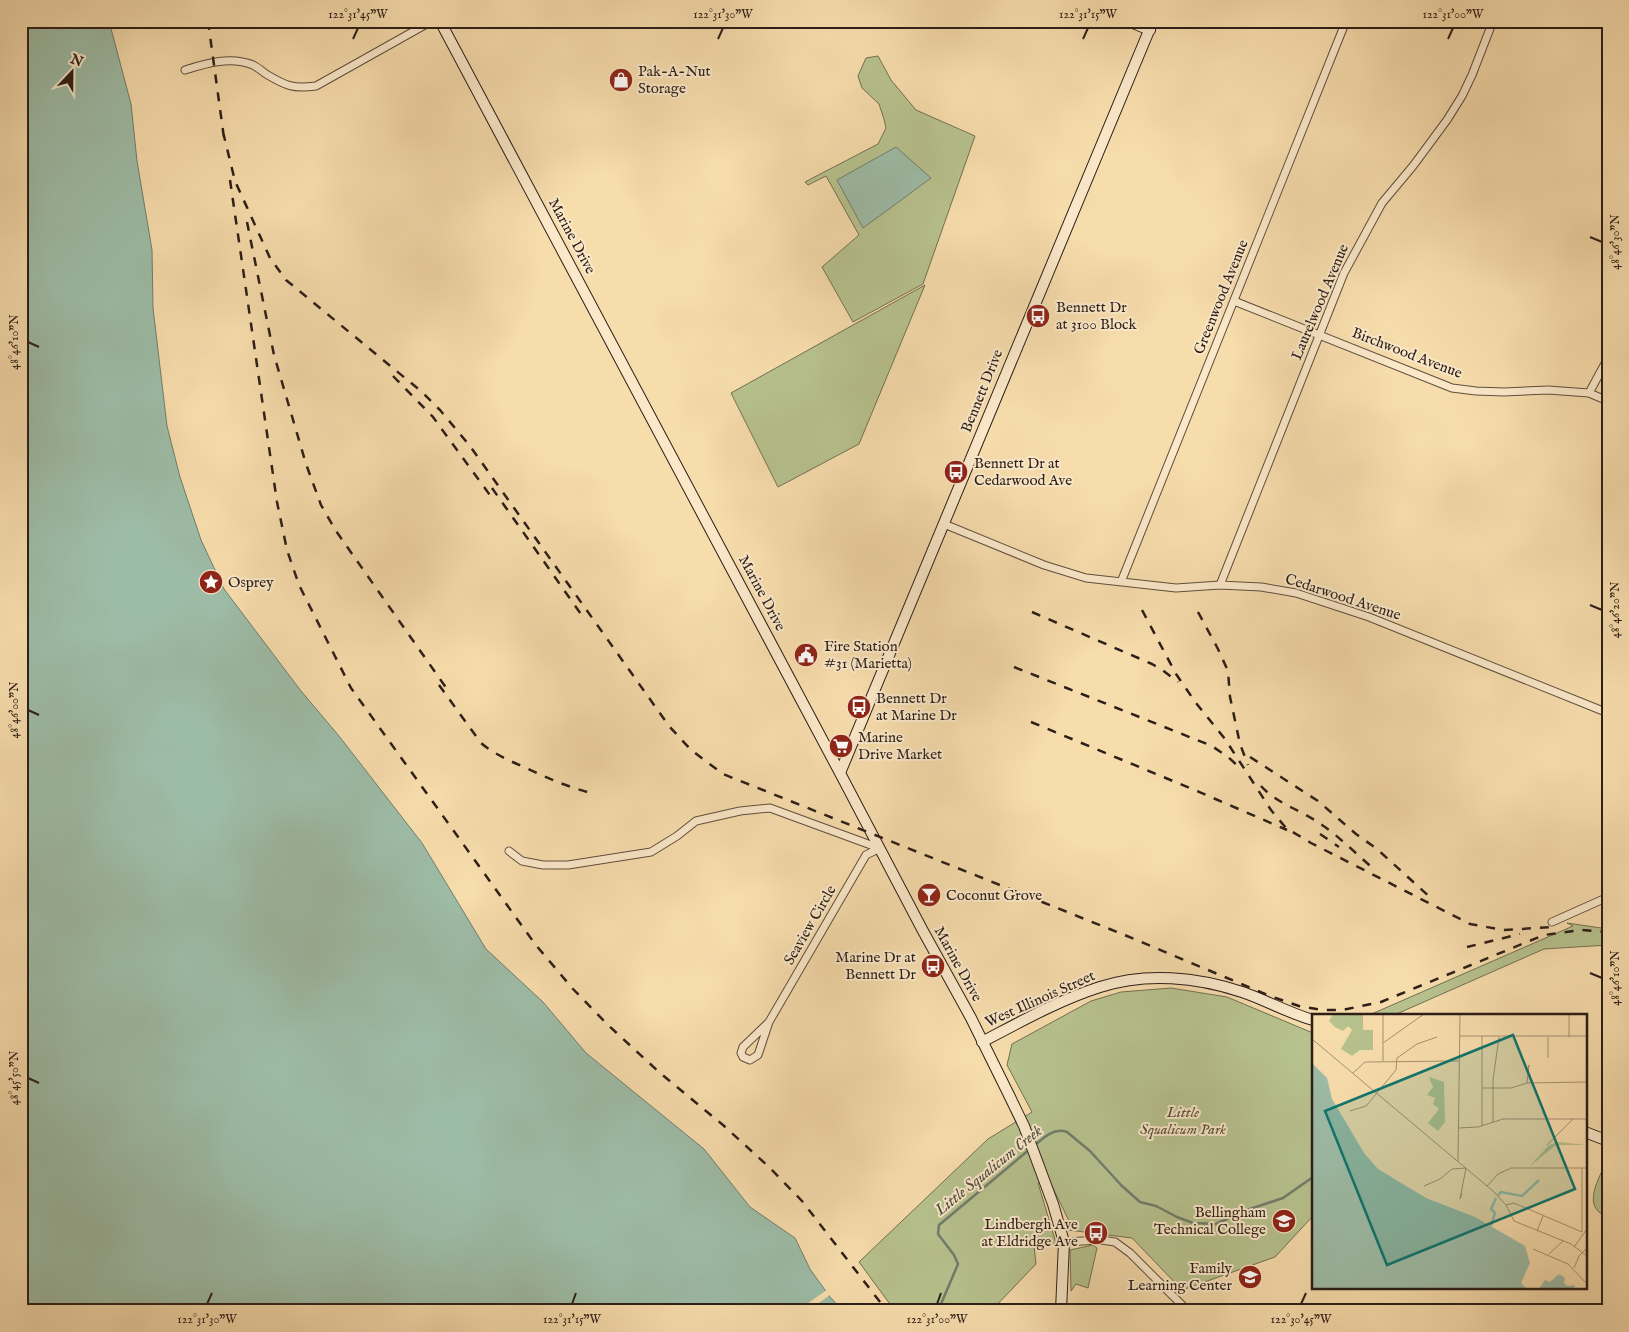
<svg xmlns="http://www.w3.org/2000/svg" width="1629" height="1332" font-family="'IM FELL English',serif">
<rect width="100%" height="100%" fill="#f7dcac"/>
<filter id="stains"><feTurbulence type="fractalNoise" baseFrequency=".004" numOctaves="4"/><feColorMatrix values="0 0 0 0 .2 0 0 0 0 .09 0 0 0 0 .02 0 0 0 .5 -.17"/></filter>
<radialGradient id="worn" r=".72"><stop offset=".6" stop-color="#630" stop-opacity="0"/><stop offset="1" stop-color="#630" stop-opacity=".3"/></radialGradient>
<path fill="#b7c28e" stroke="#727053" d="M878 56 891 80 916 110 975 136 923 284 853 322 822 267 859 235 826 176 808 185 805 182 878 144 886 128 884 119 879 104 862 88 858 76 866 58Z
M925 285 859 444 778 487 731 393Z
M1567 923 1608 929V945L1544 949 1392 1016H1367L1573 926Z
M1171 988 1227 997 1313 1033V1216L1275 1257 1182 1290 1132 1238 1068 1230 1070 1223 1049 1180 1038 1183 1056 1243 1034 1245 1036 1264 991 1311H895L859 1262 988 1139 1032 1112 1007 1065 1012 1044 1091 1001 1121 992Z
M1608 1158V1211L1605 1210 1602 1214C1582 1203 1602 1173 1608 1158Z
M1093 1245 1097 1248 1088 1288 1076 1284 1071 1291 1070 1250Z
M1608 1303V1305L1600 1306 1596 1311H1562L1565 1304 1575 1306Z"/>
<path fill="#9dbca7" stroke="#707d6e" d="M21 21H109L131 104 137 161 152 250 153 308 167 426 180 477 201 540 224 589 301 691 339 736 422 843 486 949 543 1002 586 1053 704 1149 750 1207 795 1238 810 1269 830 1297 843 1311H21Z
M896 147 931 178 863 228 837 180Z"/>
<path fill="#f7dcac" d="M828 1289 831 1294 808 1311H797Z"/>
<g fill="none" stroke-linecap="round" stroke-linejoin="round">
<path stroke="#707d6e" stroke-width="2.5" d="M1034 1146C1043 1138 1054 1127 1067 1132L1090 1151 1121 1185 1140 1202 1156 1206 1177 1217 1193 1223 1216 1224 1241 1212 1283 1198 1313 1177
M938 1311 958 1264 954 1255 938 1234 939 1225 1030 1149"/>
<g stroke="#5f4e3d" stroke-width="9">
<path id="street" d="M185 70C207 63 231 56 253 65 257 67 262 71 266 74 286 86 293 89 316 86L432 21
M1234 301 1452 388 1476 391 1504 392 1548 390 1589 393 1608 401
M1589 393 1608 358
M944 524 1044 565 1086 578 1176 588 1220 585 1261 587 1296 593 1369 617 1608 713
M1121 582 1346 21
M1220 585 1344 273 1382 203 1413 166 1447 120 1462 96 1472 75 1493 21
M509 851 522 861 543 865H568L651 852 677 836 696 821 740 811 770 808 879 848
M1552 922 1608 897
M769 1022 758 1055 750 1060 743 1057 741 1053 743 1047 769 1022 866 855 880 848
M1064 1242 1101 1240 1115 1242 1130 1253 1188 1311"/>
</g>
<g stroke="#2c1e18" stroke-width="12">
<path id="secondary" d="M440 21 840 773 923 931 971 1018 1009 1095 1024 1126 1053 1204 1064 1242 1061 1311
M1128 21 1150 30
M840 773 1153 21
M982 1042C1020 1022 1059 1000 1100 987 1146 972 1197 977 1242 992 1266 1000 1288 1013 1313 1020
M1585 1132 1608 1141"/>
</g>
<use href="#street" stroke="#fae8c9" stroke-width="7"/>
<use href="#secondary" stroke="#fae8c9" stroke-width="10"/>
<path stroke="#2c1e18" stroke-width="2.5" stroke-dasharray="9 9" stroke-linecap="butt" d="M208 21 224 138
M223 132 235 181 270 258 286 280 422 392 440 410 470 446 669 726 691 750 723 774 1127 936 1270 996 1299 1006 1323 1010H1342L1381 1002 1544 935 1582 930 1608 932
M230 180 277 502 287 550 299 585 351 688 535 944 573 989 608 1025 660 1073 723 1125 769 1167 802 1201 887 1311
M247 222 274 355 306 464 321 505 336 531 447 689
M393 376 433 417 492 498
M492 488 583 617
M1142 610 1176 674 1196 703 1225 739 1271 810 1286 828 1311 843 1470 924 1504 930 1553 927
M1032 612 1152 664 1161 669 1178 682
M1198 612 1218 649 1228 671 1230 697 1240 744 1248 765
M1014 667 1212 746 1228 757 1239 767
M439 685 481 743C494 754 510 761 526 768 547 778 568 787 591 793
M1031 722 1197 791 1287 830
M1250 757 1318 801 1356 834 1377 849 1432 899
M1261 786C1276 803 1298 809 1316 821 1337 834 1356 854 1375 870
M1320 834 1339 847
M1467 947 1520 934"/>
</g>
<path fill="none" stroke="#2c1e18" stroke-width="2" d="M353 39 358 28M718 39 723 28M1083 39 1088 28M1448 39 1453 28M1590 237 1602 242M28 342 39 347M1590 605 1602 610M28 710 39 715M1590 973 1602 978M28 1078 39 1083M207 1304 212 1293M572 1304 576 1293M937 1304 941 1293M1301 1304 1306 1293"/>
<defs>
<g id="shop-disc" transform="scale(1.25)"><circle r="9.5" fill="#8f2418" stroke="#fae8c9"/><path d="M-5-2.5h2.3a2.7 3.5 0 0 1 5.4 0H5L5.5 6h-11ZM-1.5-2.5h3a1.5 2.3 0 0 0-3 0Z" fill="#fff"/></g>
<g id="bus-disc" transform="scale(1.25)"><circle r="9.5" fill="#8f2418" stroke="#fae8c9"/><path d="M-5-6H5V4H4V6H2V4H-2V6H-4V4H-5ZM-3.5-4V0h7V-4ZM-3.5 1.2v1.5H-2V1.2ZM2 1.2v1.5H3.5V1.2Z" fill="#fff"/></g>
<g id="sight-disc" transform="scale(1.25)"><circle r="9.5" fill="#8f2418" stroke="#fae8c9"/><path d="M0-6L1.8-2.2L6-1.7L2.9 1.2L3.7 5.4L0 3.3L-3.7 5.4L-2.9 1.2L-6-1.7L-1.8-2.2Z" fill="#fff"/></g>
<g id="civic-disc" transform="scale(1.25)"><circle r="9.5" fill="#8f2418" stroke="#fae8c9"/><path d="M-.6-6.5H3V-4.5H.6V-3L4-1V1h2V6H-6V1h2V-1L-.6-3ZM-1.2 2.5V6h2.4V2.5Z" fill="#fff"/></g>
<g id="supermarket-disc" transform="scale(1.25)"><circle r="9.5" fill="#8f2418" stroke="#fae8c9"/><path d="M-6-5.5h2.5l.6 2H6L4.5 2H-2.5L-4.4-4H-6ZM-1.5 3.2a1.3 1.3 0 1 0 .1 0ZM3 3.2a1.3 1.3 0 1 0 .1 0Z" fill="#fff"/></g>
<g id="bar-disc" transform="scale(1.25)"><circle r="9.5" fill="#8f2418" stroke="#fae8c9"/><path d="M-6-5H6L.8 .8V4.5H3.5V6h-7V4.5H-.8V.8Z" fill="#fff"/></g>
<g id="university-disc" transform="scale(1.25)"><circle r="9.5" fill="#8f2418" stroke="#fae8c9"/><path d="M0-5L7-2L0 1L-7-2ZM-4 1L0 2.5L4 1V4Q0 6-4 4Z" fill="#fff"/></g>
</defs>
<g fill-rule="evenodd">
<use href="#shop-disc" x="621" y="80"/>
<use href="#bus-disc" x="1038" y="316"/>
<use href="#bus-disc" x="956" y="472"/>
<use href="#sight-disc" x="211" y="582"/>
<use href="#civic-disc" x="806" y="655"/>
<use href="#bus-disc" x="859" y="707"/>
<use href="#supermarket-disc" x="841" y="746"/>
<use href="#bar-disc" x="929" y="895"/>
<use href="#bus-disc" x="933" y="966"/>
<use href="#university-disc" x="1284" y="1221"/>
<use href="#bus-disc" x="1096" y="1233"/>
<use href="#university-disc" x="1250" y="1277"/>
</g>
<g text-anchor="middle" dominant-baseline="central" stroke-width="4" stroke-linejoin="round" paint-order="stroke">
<g font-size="15" fill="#2c1e18" stroke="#fae8c9" text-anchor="start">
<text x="638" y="71">Pak-A-Nut<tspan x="638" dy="17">Storage</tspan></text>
<text x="1056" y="307">Bennett Dr<tspan x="1056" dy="17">at 3100 Block</tspan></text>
<text x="974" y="463">Bennett Dr at<tspan x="974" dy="17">Cedarwood Ave</tspan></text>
<text x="228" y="582">Osprey</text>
<text x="824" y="646">Fire Station<tspan x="824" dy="17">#31 (Marietta)</tspan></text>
<text x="876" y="698">Bennett Dr<tspan x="876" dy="17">at Marine Dr</tspan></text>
<text x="858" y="737">Marine<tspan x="858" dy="17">Drive Market</tspan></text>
<text x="946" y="895">Coconut Grove</text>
<text x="916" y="957" text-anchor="end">Marine Dr at<tspan x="916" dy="17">Bennett Dr</tspan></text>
<text x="1266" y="1212" text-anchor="end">Bellingham<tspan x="1266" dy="17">Technical College</tspan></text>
<text x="1078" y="1224" text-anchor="end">Lindbergh Ave<tspan x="1078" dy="17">at Eldridge Ave</tspan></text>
<text x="1232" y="1268" text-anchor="end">Family<tspan x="1232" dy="17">Learning Center</tspan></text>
</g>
<g font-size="15" fill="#2c1e18" stroke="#fae8c9">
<text transform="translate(572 236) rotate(62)">Marine Drive</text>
<text transform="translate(1221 297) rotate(-68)">Greenwood Avenue</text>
<text transform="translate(1320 302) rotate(-67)">Laurelwood Avenue</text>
<text transform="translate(1407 353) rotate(21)">Birchwood Avenue</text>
<text transform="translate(982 391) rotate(-68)">Bennett Drive</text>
<text transform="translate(762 593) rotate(62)">Marine Drive</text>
<text transform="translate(1343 597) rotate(18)">Cedarwood Avenue</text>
<text transform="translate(810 925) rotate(-60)">Seaview Circle</text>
<text transform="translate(958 964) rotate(61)">Marine Drive</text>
<text transform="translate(1040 999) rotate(-24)">West Illinois Street</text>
</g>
<g font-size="15" font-style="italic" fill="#564f3b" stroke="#fae8c9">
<text x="1183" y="1112">Little<tspan x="1183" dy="17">Squalicum Park</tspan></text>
</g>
<g font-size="16" font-style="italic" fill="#4e4d43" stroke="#fae8c9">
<text transform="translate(989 1171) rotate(-39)">Little Squalicum Creek</text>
</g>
</g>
<g transform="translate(1312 1014)">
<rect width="275" height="275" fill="#f7dcac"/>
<path d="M21 0H51V16H61V36H48L40 42 29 35 40 16 36 12 31 17 23 13 17 7ZM117 63 132 68 133 108 126 117 116 109 127 95 121 90 123 84 115 81 121 73ZM247 128 275 131H244L217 153 237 131Z" fill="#b7c28e"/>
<path d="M0 49 15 64 20 85 52 139 66 155 114 184 163 203 213 232 218 249 209 269 215 275H0ZM247 260 253 264 252 269 255 272 263 271 265 263 262 275H227L233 266 238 268Z" fill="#9dbca7"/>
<path fill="none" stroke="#9dbca7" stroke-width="2.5" d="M186 181 189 178 210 182 227 166M179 212 183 199 179 195 184 184"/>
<path fill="none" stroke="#a69071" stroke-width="1" d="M148 22H275M170 22V112M257 23V0M0 25 181 177 194 191 202 207 259 230 275 242M71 29 112 0M236 44V23M71 47V0M41 59 53 48 147 47M215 69 217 51 216 55M170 74H199L215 69 275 68M38 97 54 92 84 56 85 44 105 30 125 23M181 108V66L187 23M147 114 166 113 191 105H275M235 131 261 105M146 147 148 0M112 172 128 165 140 155 154 154 148 185 150 179M175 172 186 160 199 154H275M194 191 202 189 270 218M225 217 231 202M270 218V154M262 233 275 215M221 235 256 250 275 270M237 240 251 227M262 254 267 242 275 234"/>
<path fill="#0f766e" fill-opacity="0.15" stroke="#0f766e" stroke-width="2.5" d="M201 21 263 175 75 251 13 97Z"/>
<rect width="275" height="275" fill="none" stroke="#2c1e18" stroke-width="2.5"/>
</g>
<rect width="1629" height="1332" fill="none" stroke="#f7dcac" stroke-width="55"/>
<g transform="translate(72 72) rotate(22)" stroke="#fae8c9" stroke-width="4" paint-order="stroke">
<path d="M0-4L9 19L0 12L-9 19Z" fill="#2c1e18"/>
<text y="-8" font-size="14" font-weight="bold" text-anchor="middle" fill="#2c1e18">N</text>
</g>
<rect x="28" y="28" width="1574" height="1276" fill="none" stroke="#2c1e18" stroke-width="2"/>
<g font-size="12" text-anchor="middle" fill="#2c1e18">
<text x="358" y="18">122°31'45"W</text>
<text x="723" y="18">122°31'30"W</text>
<text x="1088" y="18">122°31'15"W</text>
<text x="1453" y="18">122°31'00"W</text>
<text transform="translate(1615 242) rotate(-90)" y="4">48°46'30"N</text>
<text transform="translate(14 342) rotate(-90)" y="4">48°46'10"N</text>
<text transform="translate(1615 610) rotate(-90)" y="4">48°46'20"N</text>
<text transform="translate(14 710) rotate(-90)" y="4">48°46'00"N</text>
<text transform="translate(1615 978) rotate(-90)" y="4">48°46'10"N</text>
<text transform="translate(14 1078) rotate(-90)" y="4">48°45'50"N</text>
<text x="207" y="1323">122°31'30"W</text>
<text x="572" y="1323">122°31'15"W</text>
<text x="937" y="1323">122°31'00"W</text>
<text x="1301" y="1323">122°30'45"W</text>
</g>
<rect width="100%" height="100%" filter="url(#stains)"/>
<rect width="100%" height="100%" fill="url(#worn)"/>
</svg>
